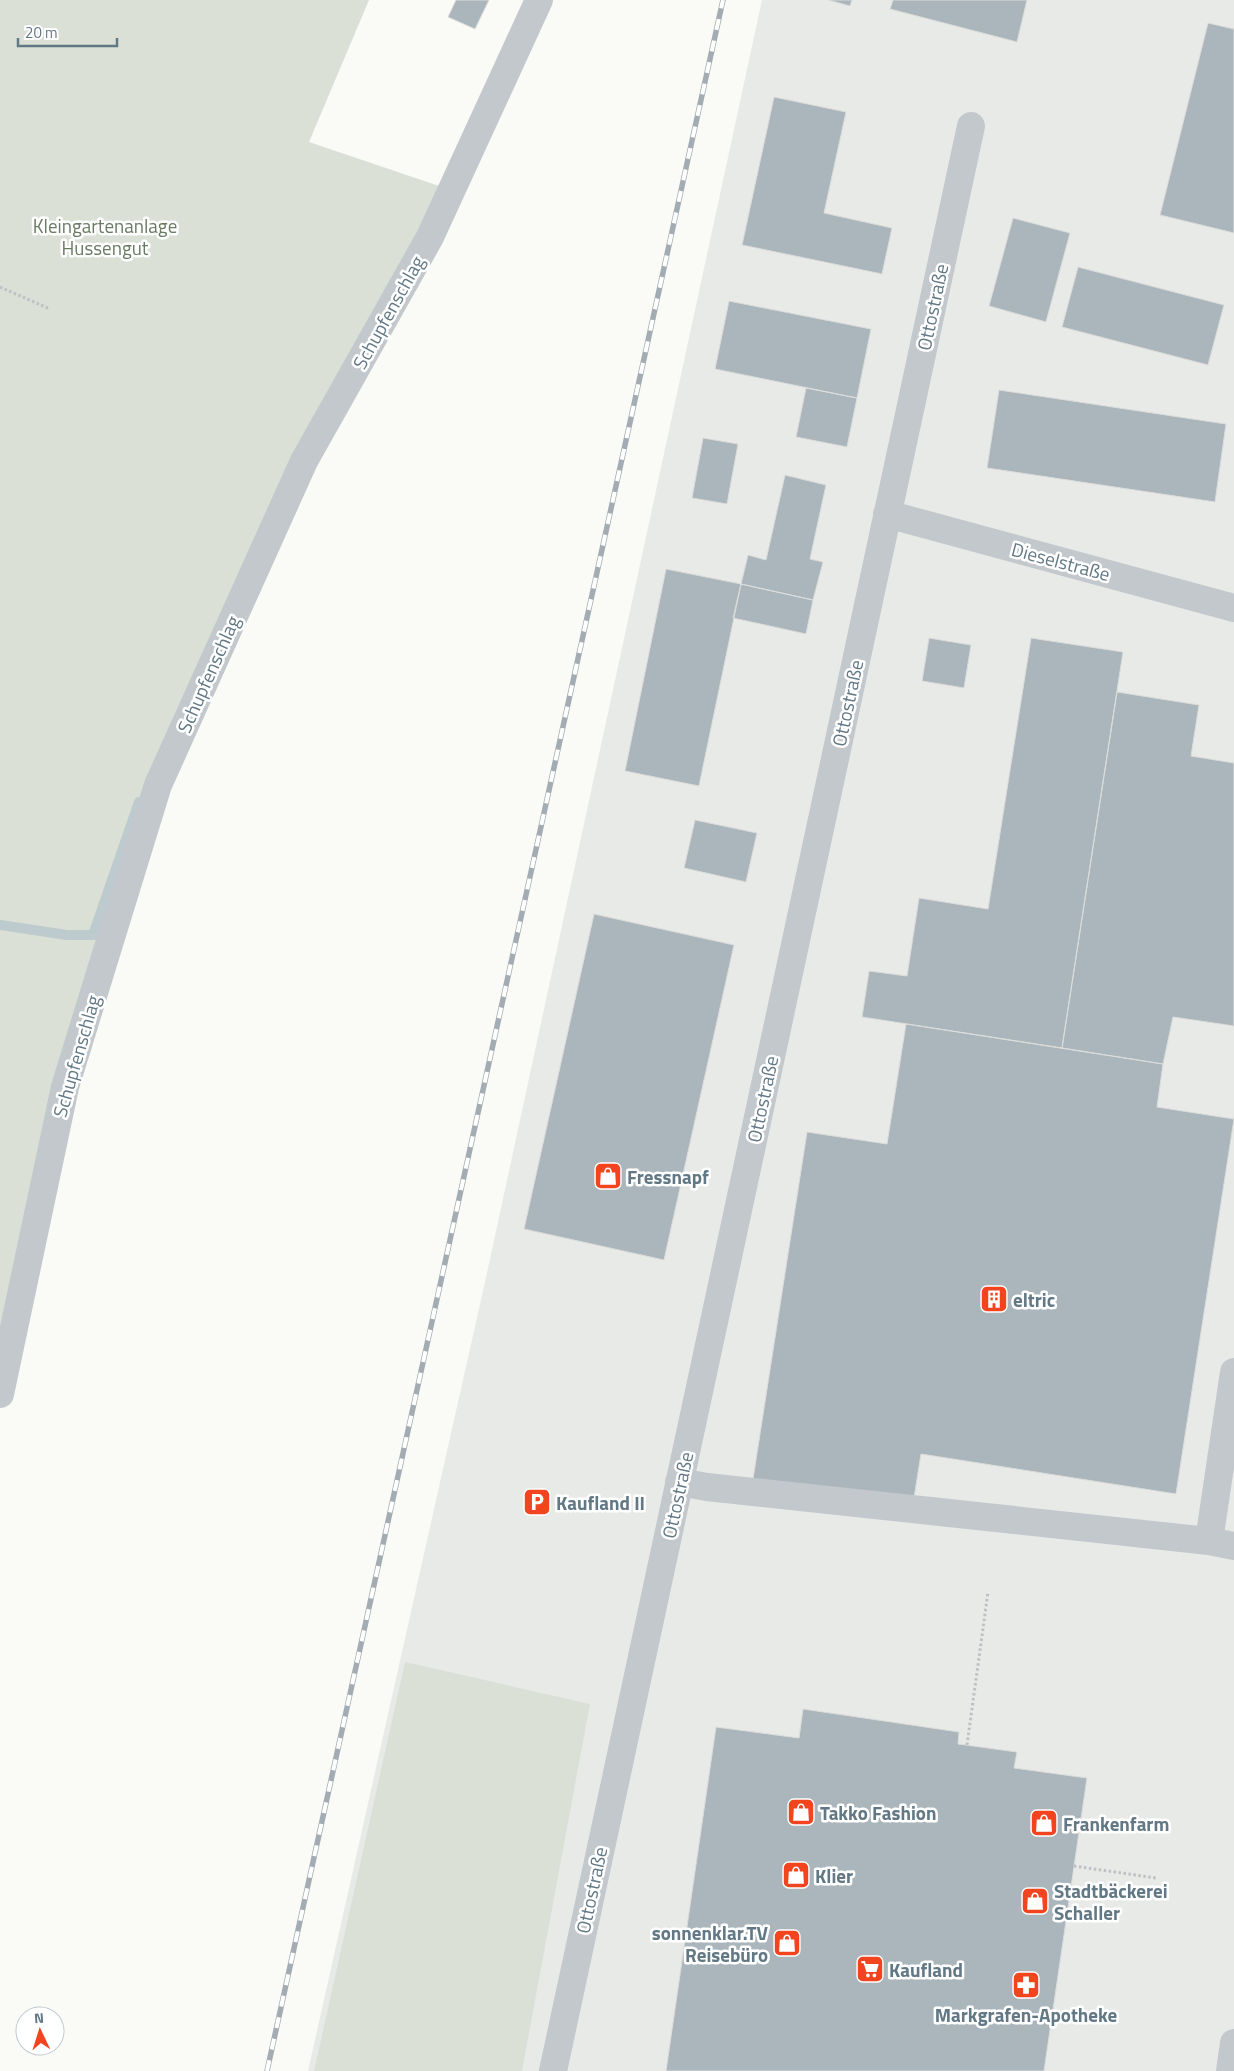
<svg xmlns="http://www.w3.org/2000/svg" width="1234" height="2071" font-family="'Titillium Web',sans-serif">
<rect width="100%" height="100%" fill="#fafaf7"/>
<path fill="#e8eae8" d="M762 0H1234V2071H308L487 1273Z"/>
<path fill="#dae0d6" d="M0 0H369L309 142 451 190 158 785 65 1087 0 1394Z
M405 1662 590 1704 522 2071H314Z"/>
<g fill="none" stroke-linecap="round" stroke-linejoin="round">
<path stroke="#bdcace" stroke-width="10" d="M0 925 67 935H93L139 802"/>
</g>
<path fill="#abb6bc" stroke="#dcdcda" d="M456 0H489L475 29 448 17Z
M828 0H852L850 6Z
M893 0H1027L1017 42 890 9Z
M1208 23 1234 29V233L1160 215Z
M774 97 846 112 824 213 892 228 882 274 742 245Z
M1013 218 1070 233 1046 322 989 306Z
M1078 267 1224 305 1208 365 1062 327Z
M729 301 871 329 857 398 715 369Z
M806 388 857 398 847 447 796 437Z
M999 390 1226 424 1215 502 987 468Z
M703 438 738 444 727 504 692 498Z
M785 475 826 485 810 559 823 562 813 600 741 584 748 555 766 560Z
M666 569 741 584 699 786 625 771Z
M741 584 813 600 806 634 733 618Z
M929 638 971 645 964 688 922 681Z
M1031 638 1123 652 1062 1048 862 1017 869 971 907 976 919 898 988 909Z
M1117 692 1199 705 1191 756 1234 763V1026L1173 1017 1163 1064 1062 1048Z
M695 820 757 833 746 882 684 868Z
M594 914 734 945 664 1260 524 1229Z
M906 1024 1163 1064 1157 1107 1234 1119 1176 1494 921 1454 913 1504 753 1479 807 1132 887 1144Z
M803 1709 959 1732 958 1744 1017 1752 1014 1768 1087 1778 1044 2071H666L716 1727 799 1738Z"/>
<g fill="none" stroke-linecap="round" stroke-linejoin="round">
<path stroke="#bdc1c4" stroke-width="3" stroke-dasharray="2.5 2.5" stroke-linecap="butt" d="M0 287 50 309
M967 1745 988 1592
M1074 1866 1156 1878"/>
<path stroke="#c2c8cc" stroke-width="28" d="M887 514 1234 608
M1234 1372 1209 1541 1234 1546
M0 1394 65 1087 158 785 304 461 430 237 539 0
M679 1482 707 1487 1209 1541
M553 2071 971 126
M1230 2071 1234 2043"/>
<g stroke="#a3acb2" stroke-width="5.5">
<path id="rail" d="M267 2071 723 0"/>
</g>
<use href="#rail" stroke="#fff" stroke-width="4" stroke-dasharray="11" stroke-linecap="butt"/>
</g>
<defs>
<g id="shop-square" transform="scale(1.4375)"><rect x="-9" y="-9" width="18" height="18" rx="4" fill="#f2451f" stroke="#fff"/><path d="M-5-2.5h2.3a2.7 3.5 0 0 1 5.4 0H5L5.5 6h-11ZM-1.5-2.5h3a1.5 2.3 0 0 0-3 0Z" fill="#fff"/></g>
<g id="building-square" transform="scale(1.4375)"><rect x="-9" y="-9" width="18" height="18" rx="4" fill="#f2451f" stroke="#fff"/><path d="M-4-6H4V6H1V3H-1V6H-4ZM-2.5-4.3h1.7v1.8h-1.7ZM.8-4.3h1.7v1.8H.8ZM-2.5-1h1.7V.8h-1.7ZM.8-1h1.7V.8H.8Z" fill="#fff"/></g>
<g id="parking-square" transform="scale(1.4375)"><rect x="-9" y="-9" width="18" height="18" rx="4" fill="#f2451f" stroke="#fff"/><path d="M-3.5-5.5H1a3.5 3.5 0 0 1 0 7H-1V5.5H-3.5ZM-1-3.4V-.6H.8a1.4 1.4 0 0 0 0-2.8Z" fill="#fff"/></g>
<g id="supermarket-square" transform="scale(1.4375)"><rect x="-9" y="-9" width="18" height="18" rx="4" fill="#f2451f" stroke="#fff"/><path d="M-6-5.5h2.5l.6 2H6L4.5 2H-2.5L-4.4-4H-6ZM-1.5 3.2a1.3 1.3 0 1 0 .1 0ZM3 3.2a1.3 1.3 0 1 0 .1 0Z" fill="#fff"/></g>
<g id="pharmacy-square" transform="scale(1.4375)"><rect x="-9" y="-9" width="18" height="18" rx="4" fill="#f2451f" stroke="#fff"/><path d="M-2-6h4v4h4v4h-4v4h-4v-4h-4v-4h4Z" fill="#fff"/></g>
</defs>
<g fill-rule="evenodd">
<use href="#shop-square" x="608" y="1176"/>
<use href="#building-square" x="994" y="1299"/>
<use href="#parking-square" x="537" y="1502"/>
<use href="#shop-square" x="801" y="1812"/>
<use href="#shop-square" x="1044" y="1823"/>
<use href="#shop-square" x="796" y="1875"/>
<use href="#shop-square" x="1035" y="1901"/>
<use href="#shop-square" x="787" y="1943"/>
<use href="#supermarket-square" x="870" y="1969"/>
<use href="#pharmacy-square" x="1026" y="1985"/>
</g>
<g text-anchor="middle" dominant-baseline="central" stroke-width="5" stroke-linejoin="round" paint-order="stroke">
<g font-size="19" fill="#687b62" stroke="#fff">
<text x="105" y="225">Kleingartenanlage<tspan x="105" dy="22">Hussengut</tspan></text>
</g>
<g font-size="19" fill="#627885" stroke="#fff">
<text transform="translate(932 307) rotate(-78)">Ottostraße</text>
<text transform="translate(388 312) rotate(-61)">Schupfenschlag</text>
<text transform="translate(1061 561) rotate(15)">Dieselstraße</text>
<text transform="translate(208 674) rotate(-66)">Schupfenschlag</text>
<text transform="translate(847 703) rotate(-78)">Ottostraße</text>
<text transform="translate(76 1056) rotate(-74)">Schupfenschlag</text>
<text transform="translate(762 1099) rotate(-78)">Ottostraße</text>
<text transform="translate(677 1495) rotate(-78)">Ottostraße</text>
<text transform="translate(591 1890) rotate(-78)">Ottostraße</text>
</g>
<g font-size="19" font-weight="bold" fill="#627885" stroke="#fff" text-anchor="start">
<text x="627" y="1176">Fressnapf</text>
<text x="1013" y="1299">eltric</text>
<text x="556" y="1502">Kaufland II</text>
<text x="820" y="1812">Takko Fashion</text>
<text x="1063" y="1823">Frankenfarm</text>
<text x="815" y="1875">Klier</text>
<text x="1054" y="1890">Stadtbäckerei<tspan x="1054" dy="22">Schaller</tspan></text>
<text x="768" y="1932" text-anchor="end">sonnenklar.TV<tspan x="768" dy="22">Reisebüro</tspan></text>
<text x="889" y="1969">Kaufland</text>
<text x="1026" y="2014" text-anchor="middle">Markgrafen-Apotheke</text>
</g>
</g>
<g transform="translate(40 2031) rotate(356)"><circle r="24" fill="#ffffff" stroke="#c0c9ce"/>
<path d="M0-4L9 19L0 12L-9 19Z" fill="#f2451f"/>
<text y="-8" font-size="14" font-weight="bold" text-anchor="middle" fill="#627885">N</text>
</g>
<path d="M18 38v8h99v-8" fill="none" stroke="#627885" stroke-width="2.5"/>
<text x="25" y="38" font-size="15" fill="#627885" stroke="#ffffff" stroke-width="4" paint-order="stroke">20 m</text>
</svg>
